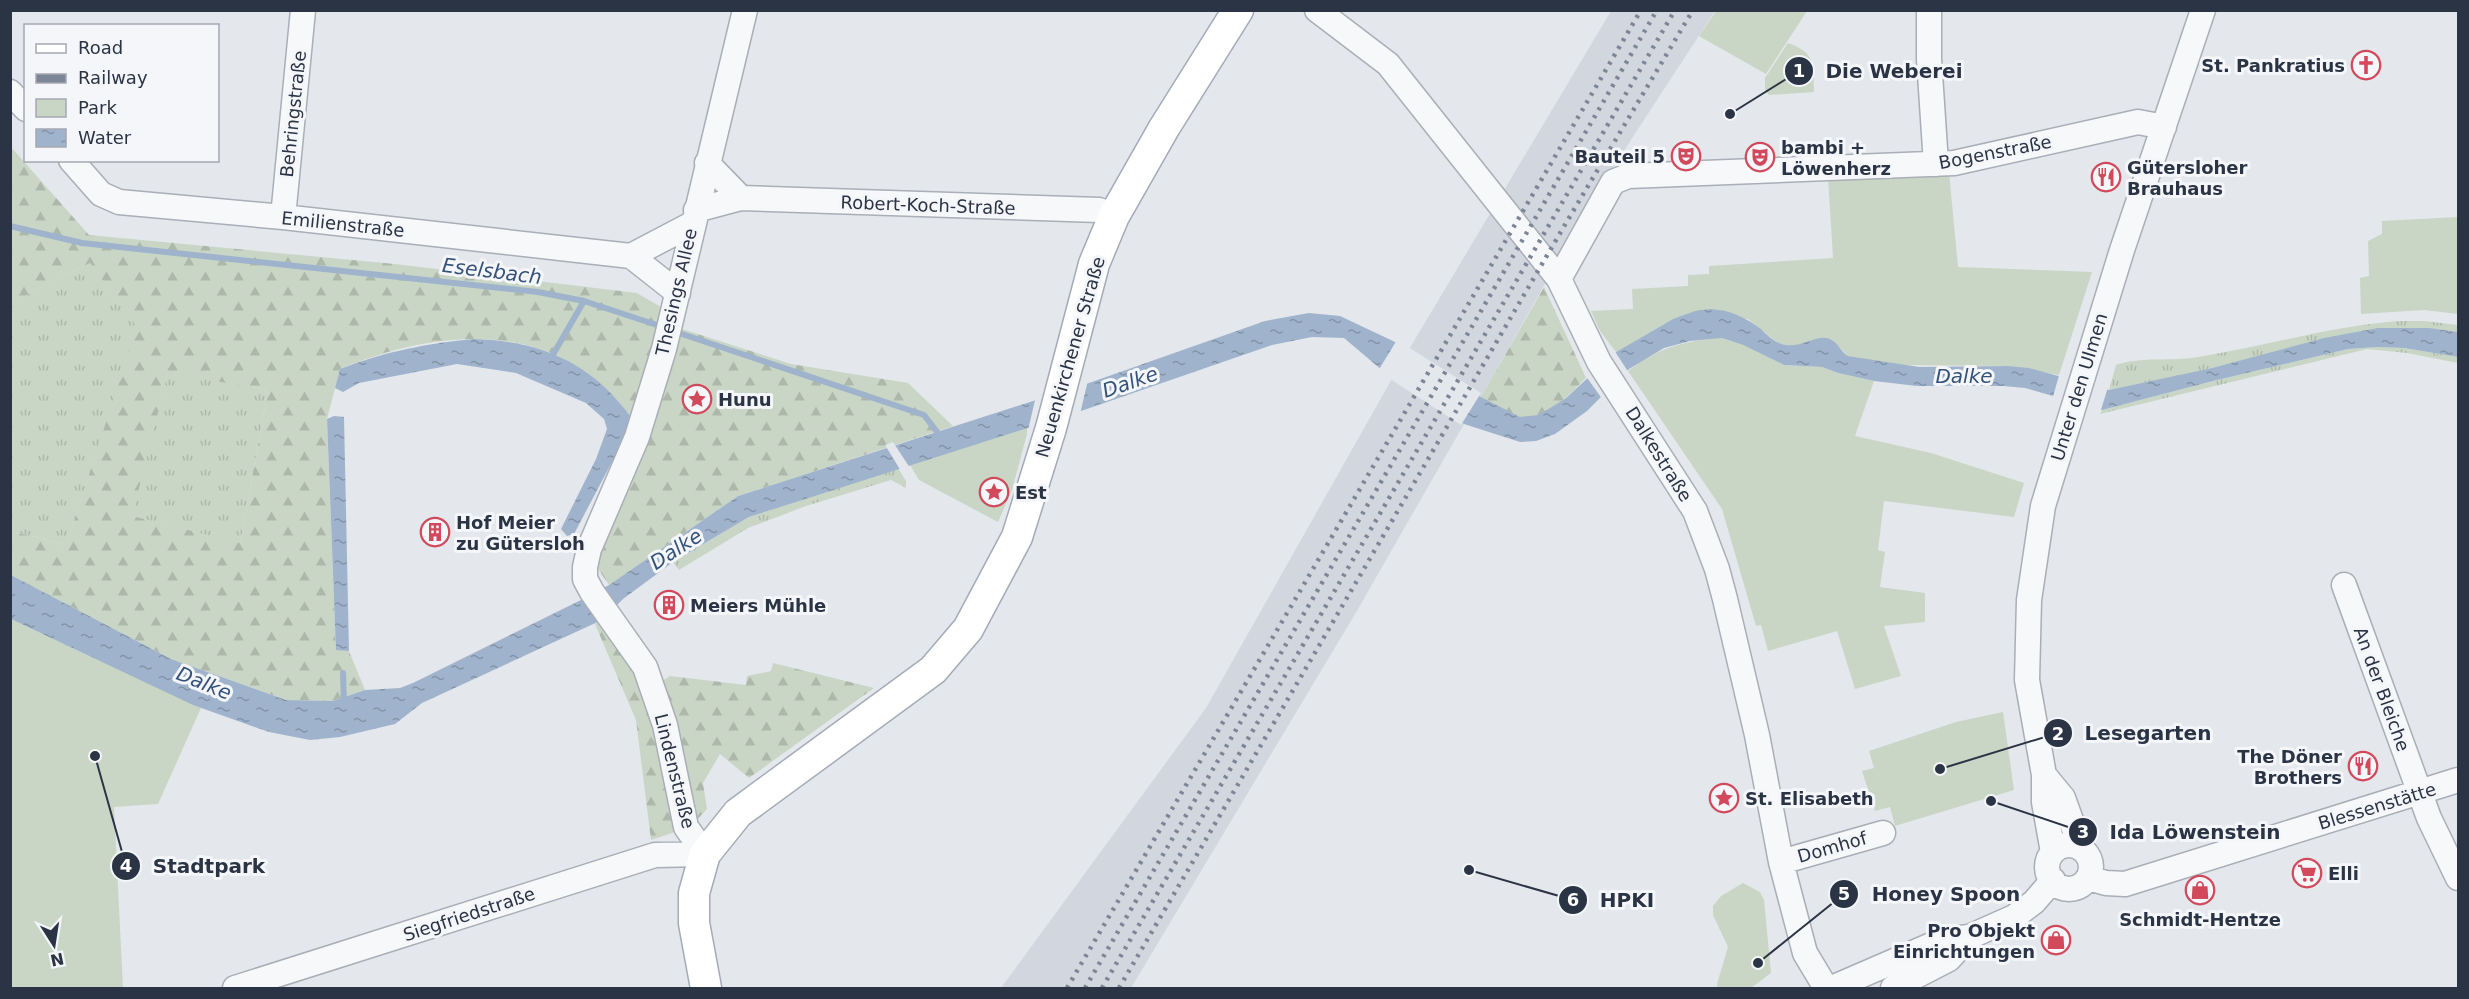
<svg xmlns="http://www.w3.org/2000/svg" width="2469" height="999" font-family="'DejaVu Sans',sans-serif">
<defs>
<pattern id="grass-tufts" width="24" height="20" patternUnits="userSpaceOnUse" patternTransform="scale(1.5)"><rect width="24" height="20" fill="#c9d6c5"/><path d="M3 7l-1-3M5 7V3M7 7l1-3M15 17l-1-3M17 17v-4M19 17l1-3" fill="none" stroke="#adb8ab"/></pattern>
<pattern id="forest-firs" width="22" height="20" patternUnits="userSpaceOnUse" patternTransform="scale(1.5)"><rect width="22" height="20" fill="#c9d6c5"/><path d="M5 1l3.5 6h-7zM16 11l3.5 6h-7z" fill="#adb8ab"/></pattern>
<pattern id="water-ripples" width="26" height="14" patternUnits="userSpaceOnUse" patternTransform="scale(1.5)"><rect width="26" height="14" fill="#9fb4cc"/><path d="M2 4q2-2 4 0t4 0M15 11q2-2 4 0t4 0" fill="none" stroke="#8293a7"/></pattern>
</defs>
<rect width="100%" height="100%" fill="#e4e7ec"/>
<path fill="#d2d6de" d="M1611 11H1715L1595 195 1481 397 1408 351Z
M1393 377 1464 424 1358 609 1131 988H1001L1206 708Z"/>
<path fill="url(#grass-tufts)" d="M90 263 138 327 66 545 11 531 10 303Z
M2399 321H2424L2458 325V332C2366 319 2300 347 2212 368 2178 376 2144 383 2109 390L2116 365C2142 356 2171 362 2198 357 2266 346 2331 326 2399 321Z
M2378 347 2404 348 2458 357V363L2407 353 2367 349 2100 414 2102 410 2213 381 2348 349Z
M168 372 268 390 240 544 131 516Z
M898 468 906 481V488L891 480 806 506 748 528 679 570 673 562 749 517Z"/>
<path fill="url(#forest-firs)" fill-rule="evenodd" d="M10 146 89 235 395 264 637 293 661 307 649 360 631 417C559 318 442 327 340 369L327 419 336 649 349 651 365 690 333 701 286 700 171 659 11 575V531L66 545 137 327 90 263 11 303ZM168 373 268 390 240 543 132 516Z
M1544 287 1586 378C1570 394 1544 422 1518 417 1505 414 1492 403 1481 397Z
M679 328 791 364 908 383 953 426 738 496 609 585 592 560Z
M602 620 642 682 652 709 675 832 651 840 636 720 595 624Z
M773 663 874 688 749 778 720 754 703 783 707 809 692 825 659 683 670 676 746 685 747 676 771 671Z"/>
<path fill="#c9d6c5" d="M1716 11V10L1807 11 1766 74 1699 36Z
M1788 43C1817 54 1813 64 1814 92L1769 95 1765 90V78Z
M1949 172 1958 267 2092 272 2059 375 2008 366 1899 365 1848 356 1831 339 1810 341 1792 347 1778 343 1748 319H1673L1616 352 1600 331 1591 311 1633 309 1632 289 1688 286V275L1709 274V266L1833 258 1828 177Z
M2458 217V314L2424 310 2361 314 2360 278 2369 276 2368 241 2382 234V221Z
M1722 338 1743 345 1784 365 1822 367 1838 373 1874 381 1855 436 1931 453 2024 483 2014 517 1884 501 1878 550 1885 552 1880 587 1925 593V622L1884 626 1901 676 1855 689 1837 631 1768 651 1761 625 1756 626 1722 509 1628 371C1660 347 1683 341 1722 338Z
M1027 427V434L1012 490 998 522 919 480 910 465Z
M11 619 201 708 158 804 114 807 123 988H11Z
M2003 712 2014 790 1895 826 1890 807 1875 811 1862 771 1874 768 1869 751 1956 722Z
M1743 883 1760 892 1764 900 1771 973 1751 988H1718L1717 984 1728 947 1713 915V906L1721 896Z"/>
<path fill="url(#water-ripples)" d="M1710 309C1730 310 1745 317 1761 329 1766 334 1772 340 1779 343 1799 352 1817 331 1832 340 1839 344 1841 352 1848 356L1919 367 2008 366 2029 368 2109 390 2212 368 2324 338 2378 328H2429L2458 332V357L2404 348 2378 347 2348 349 2213 381 2102 410 2025 388 2003 386H1917L1874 381 1838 373 1822 367 1784 365 1743 345 1722 338 1690 341 1664 348 1629 369 1587 411 1555 434 1536 441 1520 442 1464 424 1383 371 1344 338 1312 337 1272 345 1084 410 749 517 673 562 623 599 602 620 422 703 395 724 340 737 310 740 269 732 193 705 11 619V575L171 659 286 700 333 701 365 690 400 688 413 683 585 598 609 585 738 496 1089 383 1265 321 1309 313 1340 316 1393 341 1481 397 1520 417 1538 415 1555 405 1566 398 1616 352 1673 319 1695 311Z
M474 339C541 341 591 362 631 417L623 441 574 534 567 536 561 529 596 459 607 429 604 419 586 403 516 373 457 364 359 383 343 392 335 388 340 369C383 352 428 343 474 339Z
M334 416 344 417 349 651 336 650 327 419Z"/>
<path fill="#e4e7ec" d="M1397 340 1481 393 1461 425 1378 371Z
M1614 350 1629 373 1603 400 1585 375Z
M2060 372 2108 387 2100 413 2052 400Z
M1088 380 1080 414 1028 430 1036 396Z
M893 442 910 468 901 471 885 445Z"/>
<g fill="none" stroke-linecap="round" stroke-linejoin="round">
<path stroke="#9fb4cc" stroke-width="6" d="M10 226 82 243 538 292 584 301 663 327
M673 331 924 415 941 437
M551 358 584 301
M343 673 344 704"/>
<g stroke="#a9aeb7" stroke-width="27">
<path id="minor" d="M1317 10 1388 64 1559 279 1599 362 1695 511 1717 569 1725 599 1757 735 1781 862 1805 953 1826 988
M1929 10V59L1936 164
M10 92 26 109
M71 160 101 194 119 202 283 217 631 256 678 293
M707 163 741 198
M696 210 741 198 1099 210 1114 216
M283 217 303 10
M631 256 692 224
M1559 279 1613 182 1628 176 1954 163 2138 122 2164 127
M2344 585 2429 818 2458 878
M2044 775 2063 798 2081 848
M2047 867a22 22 0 1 1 44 0a22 22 0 1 1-44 0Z
M2053 852 2044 802V775L2027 680 2029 600 2043 506 2122 250 2203 10
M705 854 686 827 665 725 645 667 592 592 585 579V567L589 549 637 437 664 349 745 10
M1781 862 1883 833
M2088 878 2106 883 2125 884 2458 780
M235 988 655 855 705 854
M1832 988 1943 940 1969 937 2014 917 2034 902 2053 880
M1893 988 1949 959 1969 937"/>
</g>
<g stroke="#a3abb8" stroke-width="33">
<path id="major" d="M706 988 694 923V893L705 854 738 813 933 670 968 629 1017 537 1051 428 1094 264 1114 216 1164 128 1238 10"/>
</g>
<use href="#minor" stroke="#f7f8fa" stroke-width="24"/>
<use href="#major" stroke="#fff" stroke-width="30"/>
<path stroke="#7d8696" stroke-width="4.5" stroke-dasharray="3 6" stroke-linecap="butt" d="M1067 988 1641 10
M1085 988 1657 10
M1102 988 1675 10
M1119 988 1566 223 1693 10"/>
</g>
<defs>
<g id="church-ring" transform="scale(1.5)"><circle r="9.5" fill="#f4f6f9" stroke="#d1495b" stroke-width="1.5"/><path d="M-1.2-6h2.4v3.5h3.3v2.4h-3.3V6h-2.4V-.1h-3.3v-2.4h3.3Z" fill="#d1495b"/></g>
<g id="theatre-ring" transform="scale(1.5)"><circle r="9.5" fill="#f4f6f9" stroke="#d1495b" stroke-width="1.5"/><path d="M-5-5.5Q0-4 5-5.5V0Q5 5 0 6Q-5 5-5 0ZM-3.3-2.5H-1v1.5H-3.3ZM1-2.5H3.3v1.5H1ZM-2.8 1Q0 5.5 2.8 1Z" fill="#d1495b"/></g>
<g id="restaurant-ring" transform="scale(1.5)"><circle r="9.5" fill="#f4f6f9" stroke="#d1495b" stroke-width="1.5"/><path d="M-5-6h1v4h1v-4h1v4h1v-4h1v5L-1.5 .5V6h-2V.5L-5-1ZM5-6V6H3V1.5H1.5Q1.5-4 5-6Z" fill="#d1495b"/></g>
<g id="sight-ring" transform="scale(1.5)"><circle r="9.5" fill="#f4f6f9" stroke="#d1495b" stroke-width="1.5"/><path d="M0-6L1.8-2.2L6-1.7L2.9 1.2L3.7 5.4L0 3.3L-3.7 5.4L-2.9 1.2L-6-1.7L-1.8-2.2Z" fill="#d1495b"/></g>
<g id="building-ring" transform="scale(1.5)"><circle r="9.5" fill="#f4f6f9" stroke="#d1495b" stroke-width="1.5"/><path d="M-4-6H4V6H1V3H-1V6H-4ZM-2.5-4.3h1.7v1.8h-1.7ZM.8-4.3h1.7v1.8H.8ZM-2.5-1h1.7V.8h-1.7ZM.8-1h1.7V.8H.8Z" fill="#d1495b"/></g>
<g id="supermarket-ring" transform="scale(1.5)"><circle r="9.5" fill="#f4f6f9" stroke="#d1495b" stroke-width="1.5"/><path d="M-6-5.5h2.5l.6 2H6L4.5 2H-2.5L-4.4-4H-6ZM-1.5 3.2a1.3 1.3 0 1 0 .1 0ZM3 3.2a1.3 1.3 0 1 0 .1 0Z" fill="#d1495b"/></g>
<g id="shop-ring" transform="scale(1.5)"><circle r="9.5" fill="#f4f6f9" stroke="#d1495b" stroke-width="1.5"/><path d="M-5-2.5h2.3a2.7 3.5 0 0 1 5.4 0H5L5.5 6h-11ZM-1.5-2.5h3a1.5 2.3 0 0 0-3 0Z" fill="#d1495b"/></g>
</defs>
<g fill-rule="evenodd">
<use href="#church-ring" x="2366" y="65"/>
<use href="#theatre-ring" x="1686" y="156"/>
<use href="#theatre-ring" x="1760" y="157"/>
<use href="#restaurant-ring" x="2106" y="177"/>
<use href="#sight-ring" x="697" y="399"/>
<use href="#sight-ring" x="994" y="492"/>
<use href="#building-ring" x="435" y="532"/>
<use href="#building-ring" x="669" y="605"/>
<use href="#restaurant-ring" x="2363" y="766"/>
<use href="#sight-ring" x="1724" y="798"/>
<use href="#supermarket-ring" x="2307" y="873"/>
<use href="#shop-ring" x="2200" y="890"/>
<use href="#shop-ring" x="2056" y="940"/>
</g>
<g text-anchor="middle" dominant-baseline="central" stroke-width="6" stroke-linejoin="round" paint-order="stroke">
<g font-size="18" font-weight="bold" fill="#2b3445" stroke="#f4f6f9" text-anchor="start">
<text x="2345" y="65" text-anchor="end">St. Pankratius</text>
<text x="1781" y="147">bambi +<tspan x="1781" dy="21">Löwenherz</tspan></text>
<text x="1665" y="156" text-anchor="end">Bauteil 5</text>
<text x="2127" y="167">Gütersloher<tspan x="2127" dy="21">Brauhaus</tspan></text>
<text x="718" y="399">Hunu</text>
<text x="1015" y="492">Est</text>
<text x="456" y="522">Hof Meier<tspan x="456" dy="21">zu Gütersloh</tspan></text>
<text x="690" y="605">Meiers Mühle</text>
<text x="2342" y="756" text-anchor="end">The Döner<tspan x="2342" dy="21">Brothers</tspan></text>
<text x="1745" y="798">St. Elisabeth</text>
<text x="2328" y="873">Elli</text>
<text x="2200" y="919" text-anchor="middle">Schmidt-Hentze</text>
<text x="2035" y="930" text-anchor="end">Pro Objekt<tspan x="2035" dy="21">Einrichtungen</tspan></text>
</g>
<g font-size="18" fill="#2b3445" stroke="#f4f6f9">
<text transform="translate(293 114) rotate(-84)">Behringstraße</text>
<text transform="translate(1995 152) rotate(-11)">Bogenstraße</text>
<text transform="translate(928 205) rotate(2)">Robert-Koch-Straße</text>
<text transform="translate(343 224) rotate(6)">Emilienstraße</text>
<text transform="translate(676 292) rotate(-77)">Thesings Allee</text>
<text transform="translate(1070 357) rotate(-74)">Neuenkirchener Straße</text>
<text transform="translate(2079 387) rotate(-73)">Unter den Ulmen</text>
<text transform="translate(1659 454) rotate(58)">Dalkestraße</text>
<text transform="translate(2382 689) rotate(70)">An der Bleiche</text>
<text transform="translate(675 771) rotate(76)">Lindenstraße</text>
<text transform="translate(2377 806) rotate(-17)">Blessenstätte</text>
<text transform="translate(1832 847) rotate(-16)">Domhof</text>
<text transform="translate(469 914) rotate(-18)">Siegfriedstraße</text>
</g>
<g font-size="20" font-style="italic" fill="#34527a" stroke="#f4f6f9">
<text transform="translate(492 271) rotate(7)">Eselsbach</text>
<text x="1964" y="376">Dalke</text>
<text transform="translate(1130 382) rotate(-19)">Dalke</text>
<text transform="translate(676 549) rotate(-33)">Dalke</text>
<text transform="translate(204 683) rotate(22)">Dalke</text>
</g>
</g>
<path fill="none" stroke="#2b3445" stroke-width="2" d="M1730 114L1799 71M1940 769L2058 733M1991 801L2083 832M95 756L126 866M1758 963L1844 894M1469 870L1573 900"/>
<g fill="#2b3445" stroke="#f4f6f9" stroke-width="2">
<circle cx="1730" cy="114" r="6"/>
<circle cx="1940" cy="769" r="6"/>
<circle cx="1991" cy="801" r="6"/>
<circle cx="95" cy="756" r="6"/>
<circle cx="1758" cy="963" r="6"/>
<circle cx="1469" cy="870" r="6"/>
<circle cx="1799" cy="71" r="15"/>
<circle cx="2058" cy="733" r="15"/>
<circle cx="2083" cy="832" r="15"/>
<circle cx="126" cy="866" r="15"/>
<circle cx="1844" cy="894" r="15"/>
<circle cx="1573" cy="900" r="15"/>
</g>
<g font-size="18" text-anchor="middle" font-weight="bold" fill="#fff">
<text x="1799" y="77">1</text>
<text x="2058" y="740">2</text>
<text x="2083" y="838">3</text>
<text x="126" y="872">4</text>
<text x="1844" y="900">5</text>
<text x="1573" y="906">6</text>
</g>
<g font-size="20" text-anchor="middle" font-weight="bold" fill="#2b3445" stroke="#f4f6f9" stroke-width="6" stroke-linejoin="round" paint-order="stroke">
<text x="1894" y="78">Die Weberei</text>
<text x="2148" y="740">Lesegarten</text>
<text x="2195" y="839">Ida Löwenstein</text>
<text x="209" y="873">Stadtpark</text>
<text x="1946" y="901">Honey Spoon</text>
<text x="1627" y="907">HPKI</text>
</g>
<rect width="2469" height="999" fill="none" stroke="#2b3445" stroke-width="24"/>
<rect x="24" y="24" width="195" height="138" fill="#f4f6f9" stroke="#a4a8b1" stroke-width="1.5"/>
<rect x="36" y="44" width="30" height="9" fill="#ffffff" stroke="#a4a8b1" stroke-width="1.5"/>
<text x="78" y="54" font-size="18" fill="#2b3445">Road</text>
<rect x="36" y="74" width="30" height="9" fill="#7d8696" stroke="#a4a8b1" stroke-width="1.5"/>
<text x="78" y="84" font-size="18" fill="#2b3445">Railway</text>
<rect x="36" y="99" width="30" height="18" fill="#c9d6c5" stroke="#a4a8b1" stroke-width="1.5"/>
<text x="78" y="114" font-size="18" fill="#2b3445">Park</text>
<rect x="36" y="129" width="30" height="18" fill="url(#water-ripples)" stroke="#a4a8b1" stroke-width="1.5"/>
<text x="78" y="144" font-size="18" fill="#2b3445">Water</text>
<g transform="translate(54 945) rotate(168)" stroke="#f4f6f9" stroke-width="4.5" paint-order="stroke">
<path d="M0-4.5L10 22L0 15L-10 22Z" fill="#2b3445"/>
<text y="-9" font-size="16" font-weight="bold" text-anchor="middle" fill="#2b3445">N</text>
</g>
</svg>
